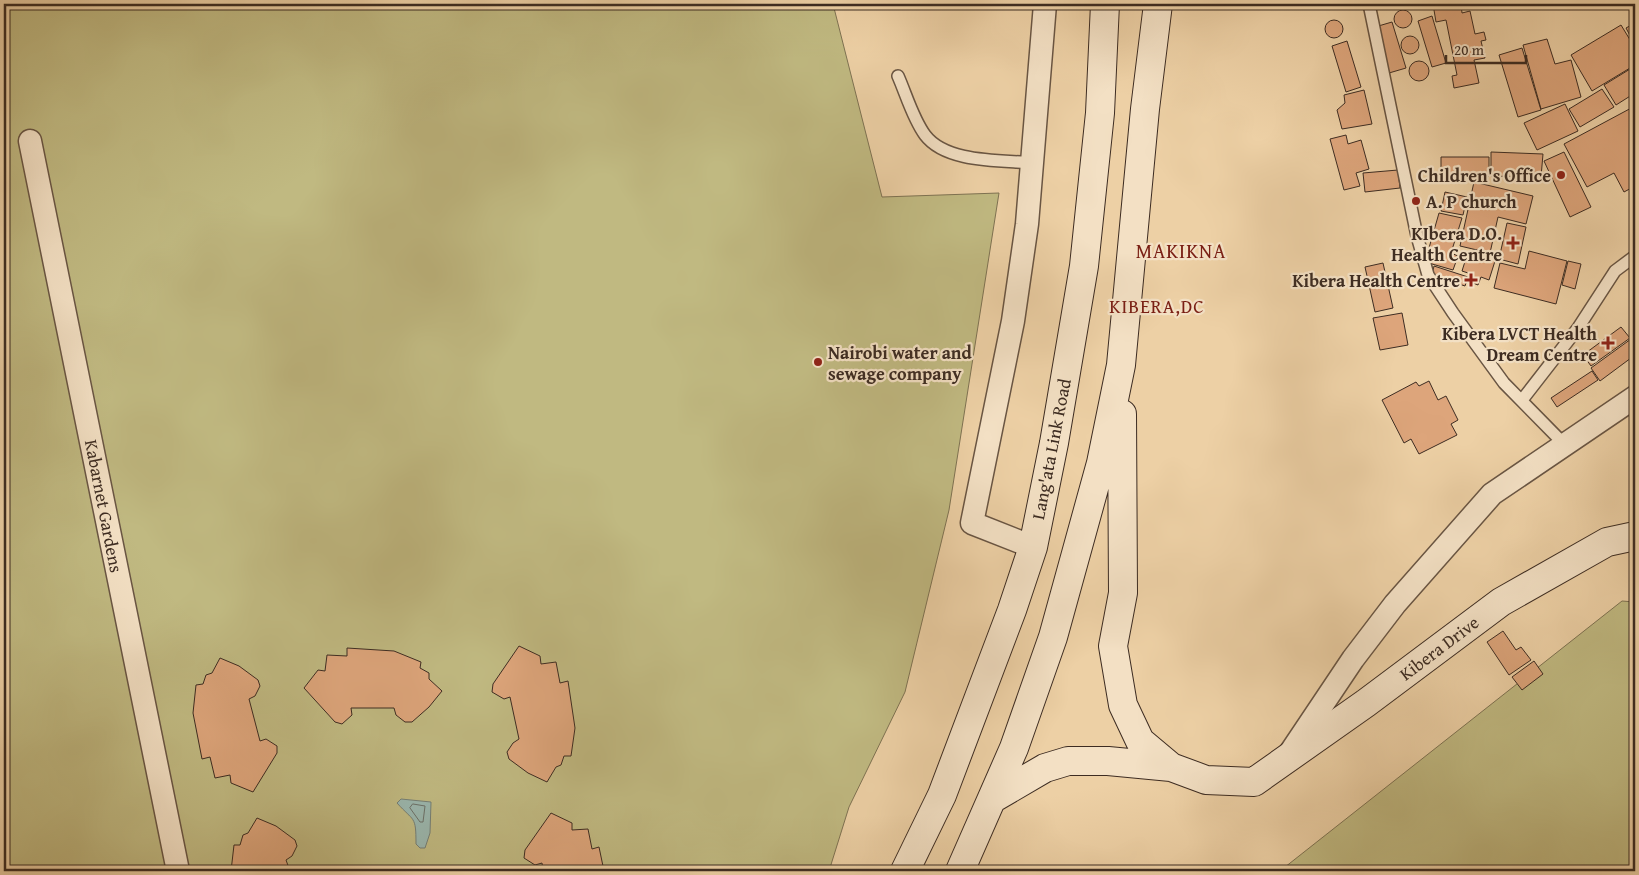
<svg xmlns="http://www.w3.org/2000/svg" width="1639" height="875" font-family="'Gentium Book Plus',serif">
<rect width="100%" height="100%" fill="#edd0a5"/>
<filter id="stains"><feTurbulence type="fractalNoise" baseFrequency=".004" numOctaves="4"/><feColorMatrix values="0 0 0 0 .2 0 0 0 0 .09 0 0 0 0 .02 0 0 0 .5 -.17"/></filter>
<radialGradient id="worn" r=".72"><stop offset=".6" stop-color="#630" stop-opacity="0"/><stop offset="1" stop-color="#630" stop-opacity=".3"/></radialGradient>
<path fill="#c0b981" stroke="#7e7252" d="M4 4H833L882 197 999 193 949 510 905 692 849 807 829 871H4Z
M1622 601 1635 602V871H1280Z"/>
<path fill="#9ab6ad" stroke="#757f75" d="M401 799 431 802 430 833 425 848H420L416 844C416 815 414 822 397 803Z"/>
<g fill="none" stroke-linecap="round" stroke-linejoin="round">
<path stroke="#6c7168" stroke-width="1" d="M413 804 425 806 423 822H420L410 808Z"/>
</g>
<path fill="#dda57b" stroke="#3d2c22" d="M1433 4H1461L1462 13 1470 11 1475 34 1484 32 1486 40 1481 41 1485 58 1474 60 1479 83 1454 88 1452 76 1457 75 1446 20 1436 22Z
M1394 19a9 9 0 1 1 18 0a9 9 0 1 1-18 0Z
M1432 16 1446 63 1432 67 1418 21Z
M1325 29a9 9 0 1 1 18 0a9 9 0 1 1-18 0Z
M1392 22 1406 68 1389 73 1375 27Z
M1635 23V45L1626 28Z
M1621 25 1635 48V65L1592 91 1571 55Z
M1401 45a9 9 0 1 1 18 0a9 9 0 1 1-18 0Z
M1547 39 1555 64 1571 60 1581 97 1541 109 1523 45Z
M1347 41 1361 87 1346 92 1332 46Z
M1522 48 1541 110 1518 117 1499 55Z
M1409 71a10 10 0 1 1 20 0a10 10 0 1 1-20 0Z
M1635 66V93L1616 105 1604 85Z
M1602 89 1614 107 1580 127 1569 109Z
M1364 90 1372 124 1342 129 1337 110 1345 103 1344 95Z
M1565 104 1578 131 1537 150 1524 123Z
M1635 106V186L1624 192 1614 173 1587 187 1564 144Z
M1346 135 1348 144 1361 140 1369 169 1356 173 1360 186 1344 190 1330 139Z
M1491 152 1543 154 1541 177 1491 176Z
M1564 152 1591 207 1570 217 1544 161Z
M1441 157H1489V176H1441Z
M1398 170 1400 188 1365 192 1363 173Z
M1474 182 1533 196 1526 224 1498 217 1490 253 1460 246Z
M1445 192 1467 197 1463 215 1441 211Z
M1439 213 1462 218 1451 253 1458 256 1453 270 1425 262Z
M1507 223 1526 227 1518 264 1499 259Z
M1529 251 1567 261 1556 304 1494 288 1500 263 1525 269Z
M1468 252 1495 261 1489 280 1481 277 1478 285 1468 281 1471 274 1462 271Z
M1568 261 1581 264 1575 289 1562 285Z
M1383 263 1393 308 1375 312 1365 267Z
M1434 266 1468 277 1465 286 1432 275Z
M1402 313 1408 345 1380 350 1373 318Z
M1621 327 1630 338 1591 366 1583 355Z
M1631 339 1635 344V355L1600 381 1591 368Z
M1592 371 1598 380 1557 407 1551 398Z
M1429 381 1438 400 1446 396 1458 420 1451 424 1457 435 1419 454 1411 439 1404 443 1382 400 1416 382 1419 386Z
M1503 631 1516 650 1521 647 1531 660 1509 675 1487 642Z
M519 646 540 656 541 664 556 662 560 683 568 681 575 728 571 756H564L561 765 556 767 547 782 528 773 509 759 507 752 513 743 519 739 510 697 504 699 492 692 493 684Z
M347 648 394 651 421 662 420 668 429 673V679L442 691 429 707 412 722H405L396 715 394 708H351L352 715 342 724 335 722 304 688 318 670 325 671 327 655 347 656Z
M220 658 239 666 258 680 260 686 255 696 249 699 260 741 266 739 277 746V753L253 792 231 783 230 775 215 778 210 757 202 759 193 713 196 685 203 684 206 675 212 673Z
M1534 661 1543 674 1522 690 1512 677Z
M551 813 572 823V830L588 829 592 849 599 847 604 871H543L542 863 535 865 524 858 525 850Z
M257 818 276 826 295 840 297 846 292 856 286 860 290 871H231L234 845H240L243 835 248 833Z"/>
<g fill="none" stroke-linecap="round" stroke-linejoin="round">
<g stroke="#695543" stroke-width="14">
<path id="lane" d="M1369 4 1417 236 1428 275 1453 313 1504 383 1565 445
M898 76C906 94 913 119 925 135 946 163 1000 160 1033 163
M1522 400 1578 328 1615 271 1635 256"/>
</g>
<g stroke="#695543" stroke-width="25">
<path id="street" d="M30 141 178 871
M1033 547 972 523 1013 321 1027 224 1045 4
M1290 753 1353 659 1395 604 1492 494 1635 397"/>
</g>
<g stroke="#3d2c22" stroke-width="30">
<path id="secondary" d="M1122 414 1123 593 1113 646 1123 705 1140 741 1171 767
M992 799 1045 768 1068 761H1108L1171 767 1206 780 1254 782 1366 703 1501 602 1607 542 1635 536
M905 871 942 795 1012 610 1033 547 1054 443 1084 266 1100 113 1105 4
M960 871 1014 748 1053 637 1101 463 1121 365 1145 109 1158 4"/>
</g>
<use href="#lane" stroke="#f3e0c4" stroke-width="11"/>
<use href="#street" stroke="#f3e0c4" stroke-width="22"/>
<use href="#secondary" stroke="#f3e0c4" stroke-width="28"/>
</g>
<g fill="#8f2418" stroke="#f3e0c4" stroke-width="2">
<circle cx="1561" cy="175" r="5"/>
<circle cx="1416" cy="201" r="5"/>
<path d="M1510.5 235.5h5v5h5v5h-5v5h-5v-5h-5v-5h5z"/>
<path d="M1468.5 272.5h5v5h5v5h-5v5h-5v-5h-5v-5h5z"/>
<path d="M1605.5 335.5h5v5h5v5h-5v5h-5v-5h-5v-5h5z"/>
<circle cx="818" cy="362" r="5"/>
</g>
<g text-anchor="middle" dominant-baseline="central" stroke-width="4.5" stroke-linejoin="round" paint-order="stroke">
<g font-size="18" font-weight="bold" fill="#3d2c22" stroke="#f3e0c4" text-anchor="end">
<text x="1551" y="175">Children's Office</text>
<text x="1426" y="201" text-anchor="start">A. P church</text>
<text x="1502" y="233">KIbera D.O.<tspan x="1502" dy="21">Health Centre</tspan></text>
<text x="1460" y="280">Kibera Health Centre</text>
<text x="1597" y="333">Kibera LVCT Health<tspan x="1597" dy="21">Dream Centre</tspan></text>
<text x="828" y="352" text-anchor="start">Nairobi water and<tspan x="828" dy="21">sewage company</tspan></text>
</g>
<g font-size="18" fill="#3d2c22" stroke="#f3e0c4">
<text transform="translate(1051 449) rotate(-79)">Lang'ata Link Road</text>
<text transform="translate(104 506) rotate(79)">Kabarnet Gardens</text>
<text transform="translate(1439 648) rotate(-37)">Kibera Drive</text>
</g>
<g font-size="19" letter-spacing="1" fill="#7a1f14" stroke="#f3e0c4">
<text x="1157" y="306">KIBERA,DC</text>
</g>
<g font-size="20" letter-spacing="1" fill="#7a1f14" stroke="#f3e0c4">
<text x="1181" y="250">MAKIKNA</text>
</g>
</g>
<rect width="1639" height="875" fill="none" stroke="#edd0a5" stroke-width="20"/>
<rect x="5" y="5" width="1629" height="865" fill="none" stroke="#3d2c22" stroke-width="2.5"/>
<rect x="10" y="10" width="1619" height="855" fill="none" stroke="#3d2c22"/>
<path d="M1446 55v8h80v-8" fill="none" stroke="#3d2c22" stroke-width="2.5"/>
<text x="1454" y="55" font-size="15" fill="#3d2c22" stroke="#f3e0c4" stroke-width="4" paint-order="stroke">20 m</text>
<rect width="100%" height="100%" filter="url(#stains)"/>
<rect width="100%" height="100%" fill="url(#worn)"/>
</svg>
